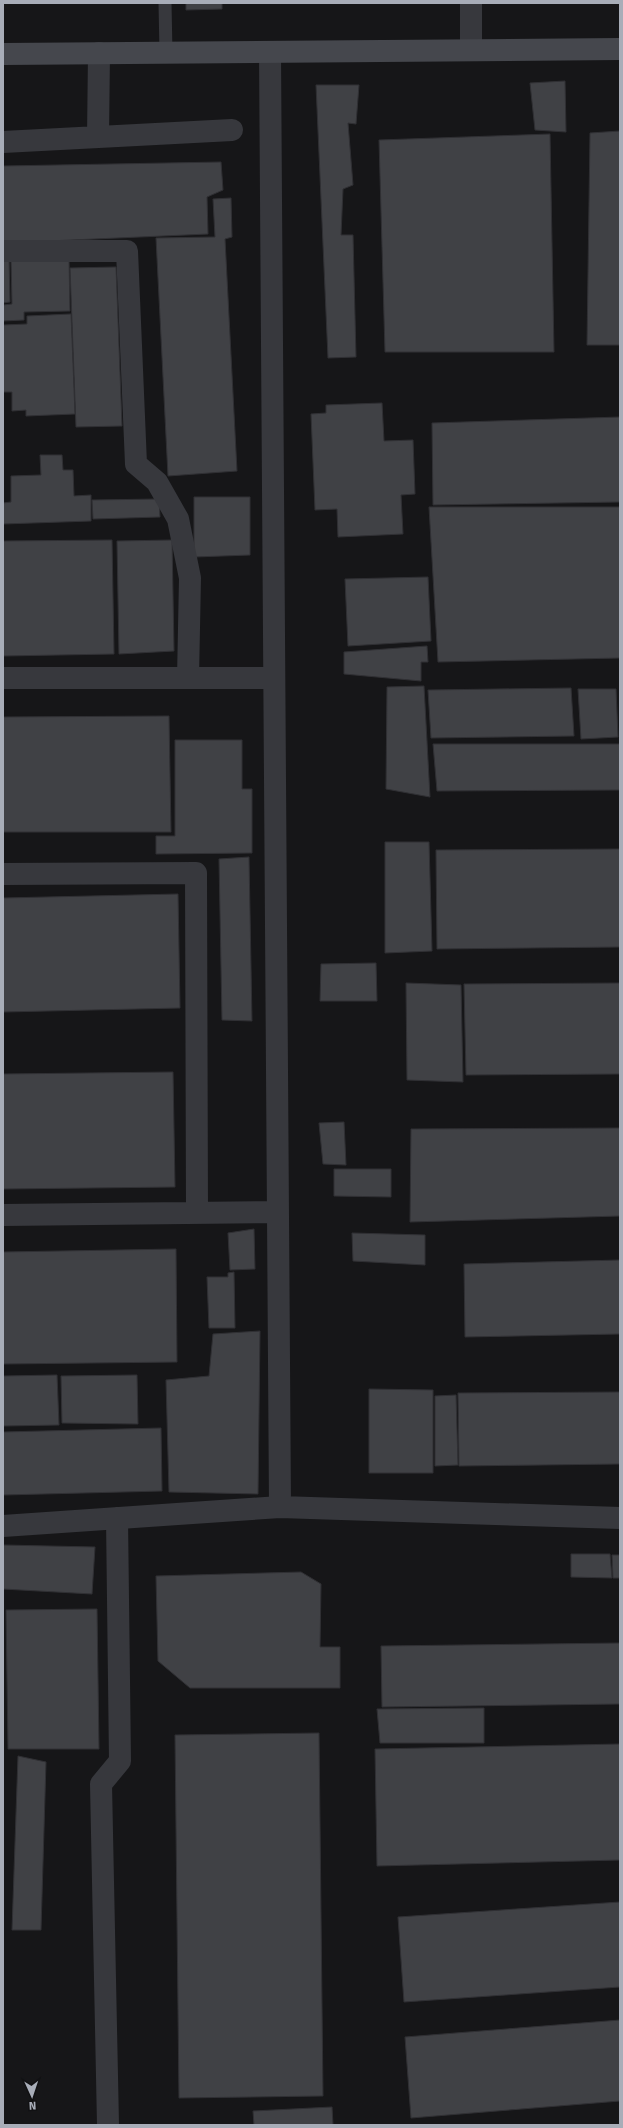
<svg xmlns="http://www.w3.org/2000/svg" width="623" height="2128" font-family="'Fira Sans',sans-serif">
<rect width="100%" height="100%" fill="#161618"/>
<path fill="#404145" stroke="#303034" d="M186 3H222V9L186 10Z
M565 81 566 132 535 130 530 83Z
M316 85H359L356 124 348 123 353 185 343 189 341 235H353L356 357 328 358Z
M620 131V345H587L590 133Z
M550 134 554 352H385L379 140Z
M221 162 223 190 207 197 208 234 3 243V166Z
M231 198 232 237 225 239 237 471 168 476 156 238 215 237 213 199Z
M3 257H9L10 302 3 303Z
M11 260H69L70 311 24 312V320L3 321V305L12 304Z
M116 267 122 426 76 427 70 268Z
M71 314 75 414 26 416V410L12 411V392H3V325L27 324V316Z
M382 403 384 441 413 440 415 494 401 495 403 534 338 537 337 509 315 510 311 414 326 413V405Z
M620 417V502L433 505 432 423Z
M40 455H62L63 470H73L74 496 91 495V521L3 524V503L11 502V476L41 475Z
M194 497H250V555L194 557Z
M159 499 160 517 93 519 92 500Z
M429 507H620V658L438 662Z
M112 540 114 654 3 656V541Z
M172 540 174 651 119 654 117 541Z
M428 577 431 641 348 646 345 579Z
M427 646 428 662H421V681L344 674V652Z
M424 686 430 797 386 789 387 687Z
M571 688 574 736 431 738 428 690Z
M578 689H616L618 737 581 739Z
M169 716 171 832H3V717Z
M175 740H242V789H252V853L156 854V836H175Z
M433 744H620V790L437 791Z
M385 842H429L432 951 385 953Z
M620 849V947L437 949 436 850Z
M249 857 252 1021 222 1020 219 859Z
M178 894 180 1008 3 1012V898Z
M376 963 377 1001H320L321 964Z
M406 983 461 985 463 1082 407 1080Z
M620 983V1074L466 1075 464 984Z
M173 1072 175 1187 3 1189V1074Z
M344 1122 346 1165 323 1164 319 1123Z
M620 1128V1216L410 1222 411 1129Z
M334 1169H391V1197L334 1196Z
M254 1229 255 1269 230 1270 228 1233Z
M352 1233 425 1235V1265L353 1261Z
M176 1249 177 1362 3 1364V1252Z
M620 1260V1334L465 1337 464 1264Z
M234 1272 235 1328H209L207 1277H228V1273Z
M260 1331 258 1494 169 1492 166 1380 209 1376 213 1334Z
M57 1375 59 1425 3 1426V1376Z
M137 1375 138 1424 62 1423 61 1376Z
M369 1389 433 1390V1473H369Z
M620 1392V1464L459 1466 458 1393Z
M456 1395 458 1465 435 1466V1396Z
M161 1428 162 1491 3 1495V1432Z
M3 1545 95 1547 92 1594 3 1589Z
M571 1554H610L612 1578 571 1577Z
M612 1555H620V1578H613Z
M301 1572 321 1584 320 1647H340V1688H190L158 1661 156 1576Z
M97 1609 99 1749H8L6 1610Z
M620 1643V1704L382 1707 381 1646Z
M484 1708V1743H380L377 1709Z
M319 1733 323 2096 179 2098 175 1735Z
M620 1744V1860L377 1866 375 1749Z
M18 1756 46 1762 41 1930H12Z
M620 1902V1987L404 2002 398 1917Z
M620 2020V2101L411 2118 405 2037Z
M332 2107 333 2125H254L253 2111Z"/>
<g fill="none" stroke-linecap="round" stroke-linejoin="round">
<path stroke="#37383d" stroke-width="13" d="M165 3 166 53"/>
<path stroke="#37383d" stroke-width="22" d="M471 3V50
M270 52 280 1507
M98 137 99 53
M3 142 232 130
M3 251H127L136 464 157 482 178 519 190 578 188 678
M3 678H274
M3 874 196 873 197 1213
M3 1215 271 1212
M3 1526 280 1507 620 1518
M108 2125 101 1784 120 1761 117 1518"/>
<path stroke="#45474d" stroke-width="22" d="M3 54 620 49"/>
</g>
<rect width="623" height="2128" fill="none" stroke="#a8adb8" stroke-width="8"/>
<g transform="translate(32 2096) rotate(177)" stroke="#111113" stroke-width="3" paint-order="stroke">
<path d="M0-3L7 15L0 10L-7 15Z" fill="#a8adb8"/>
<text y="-6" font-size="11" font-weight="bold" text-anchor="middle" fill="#a8adb8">N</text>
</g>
</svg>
